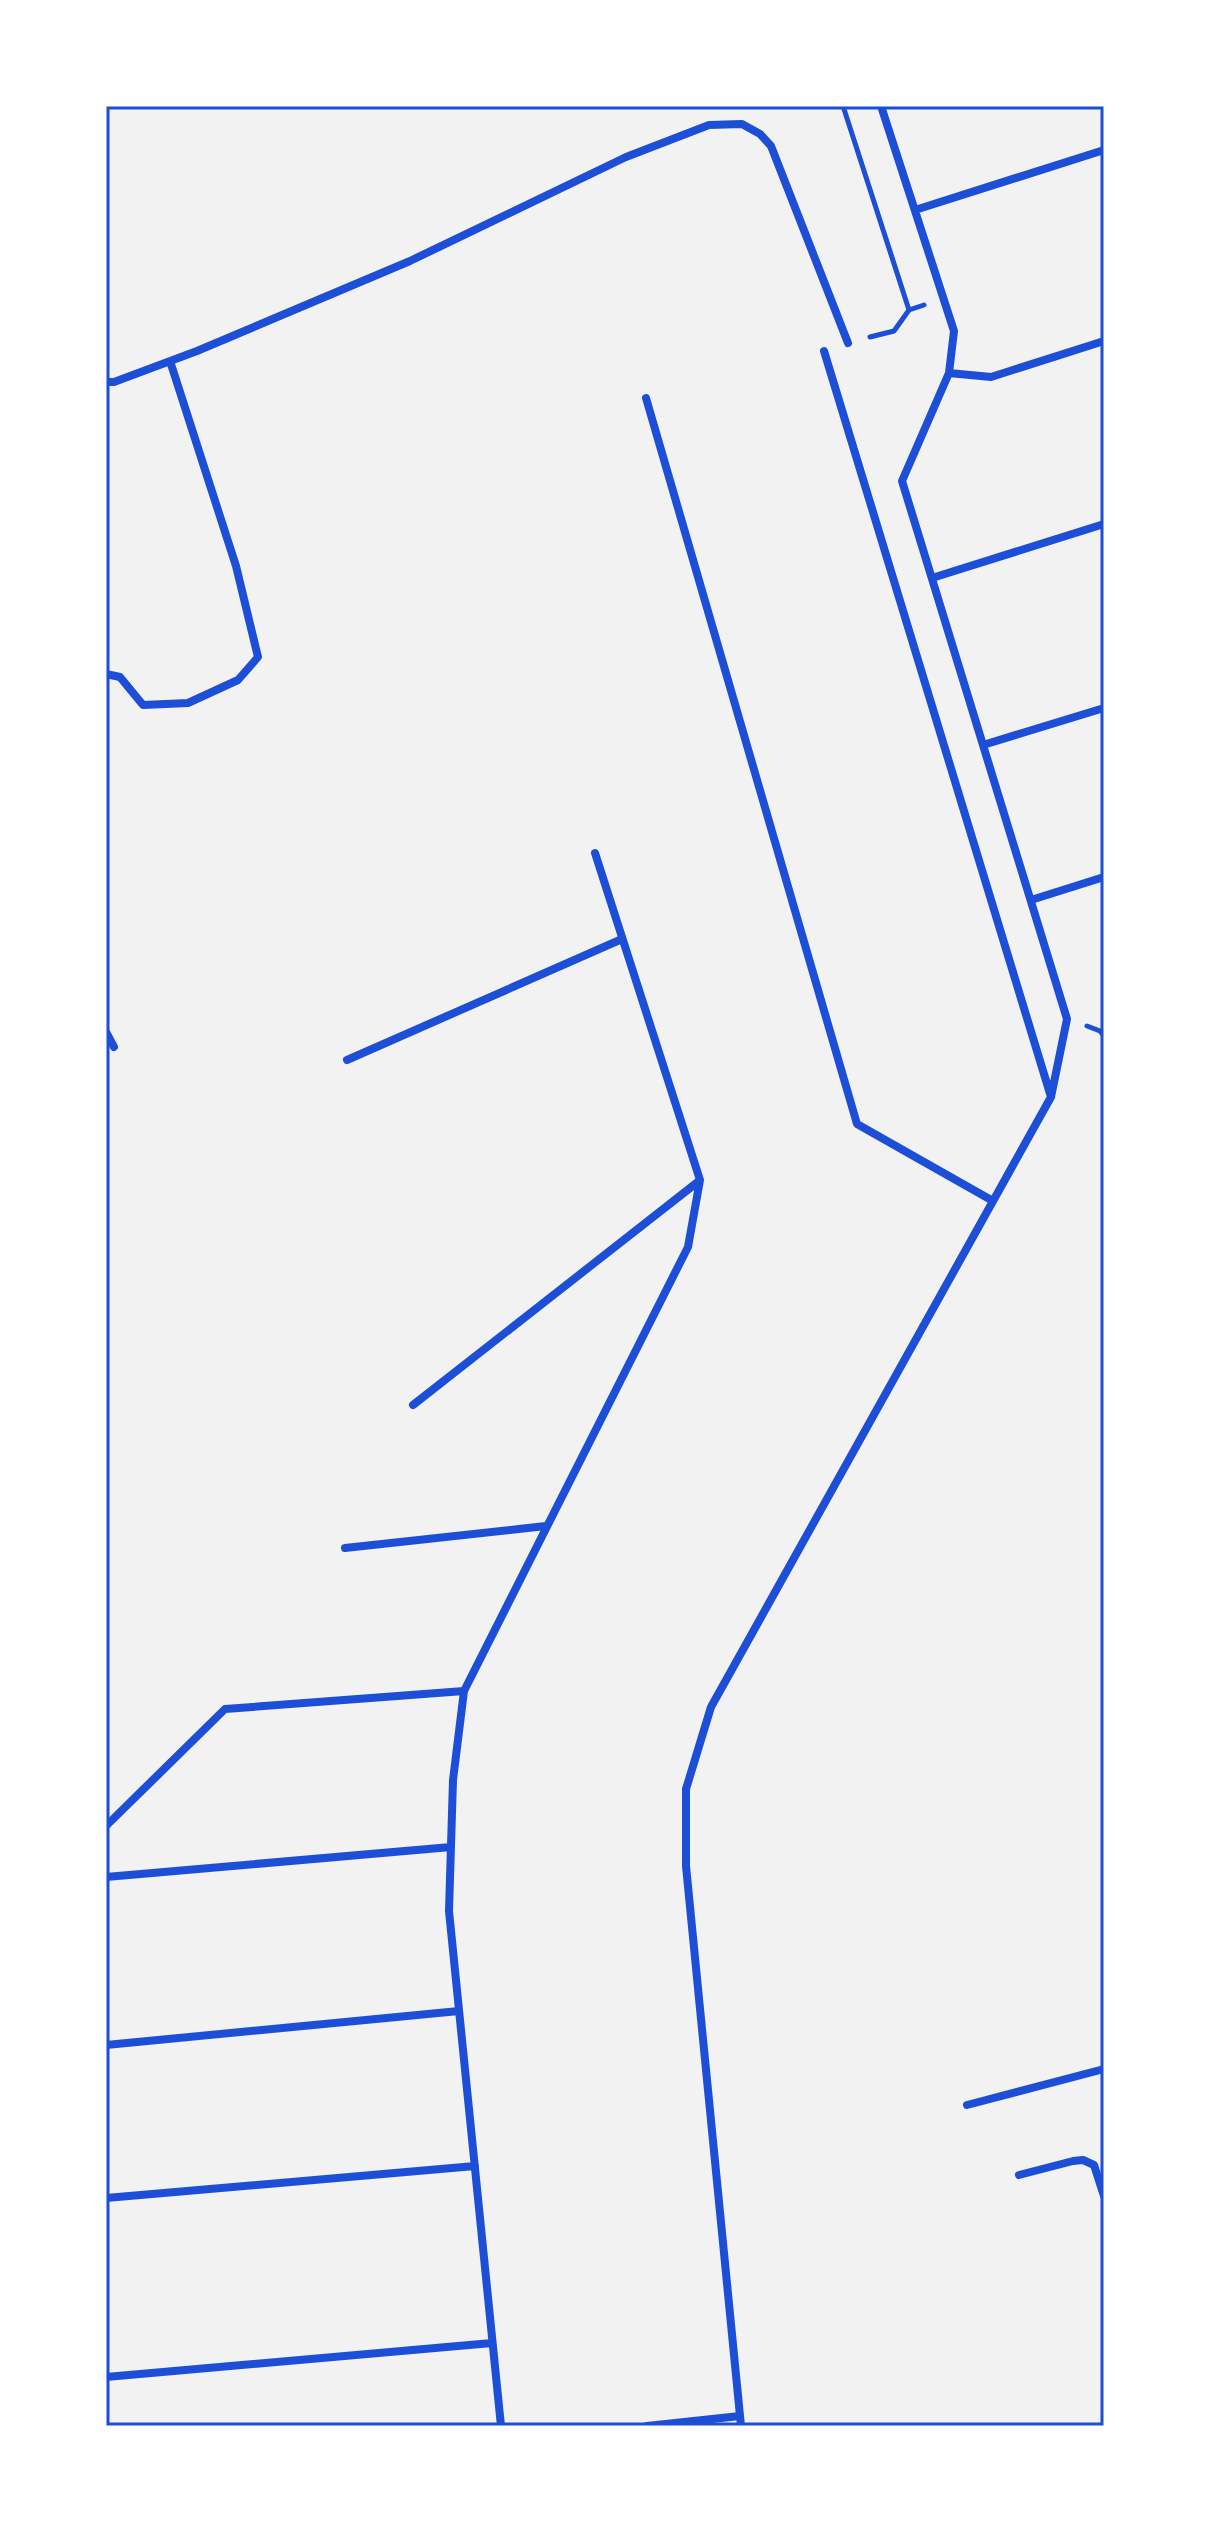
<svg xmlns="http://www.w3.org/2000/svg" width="1210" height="2532" font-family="'Nunito Sans',sans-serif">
<rect width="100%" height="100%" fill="#f2f2f2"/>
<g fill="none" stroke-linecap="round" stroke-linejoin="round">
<path stroke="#1d4ed8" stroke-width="5" d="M843 106 909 310
M870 337 894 331 909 310 924 305
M1087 1026 1100 1031 1104 1036"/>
<path stroke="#1d4ed8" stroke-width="8" d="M915 210 1104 150
M824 351 1051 1097 1067 1019 902 481 949 373 954 331 881 106
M949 373 991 377 1104 341
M106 382H114L197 351 410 261 626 157 709 125 742 124 760 134 771 146 848 343
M646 398 857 1124 993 1201
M932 578 1104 524
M106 674 120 677 143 705 188 703 238 680 258 657 236 566 170 361
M983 745 1104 708
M1031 900 1104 877
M106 1032 114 1047
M347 1060 622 939
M413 1405 699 1181
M345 1548 546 1526
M106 1826 225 1709 464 1691
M106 1877 451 1847
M106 2045 459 2011
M967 2105 1104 2069
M1019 2175 1073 2161 1083 2160 1094 2165 1104 2196
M106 2198 475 2166
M106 2377 492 2343
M501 2426 449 1911 453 1780 464 1691 688 1247 700 1180 595 853
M647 2426 740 2416
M741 2426 686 1866V1789L711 1707 1051 1097"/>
</g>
<rect width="1210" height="2532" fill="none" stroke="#ffffff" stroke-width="216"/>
<rect x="108" y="108" width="994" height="2316" fill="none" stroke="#1d4ed8" stroke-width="3"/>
</svg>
